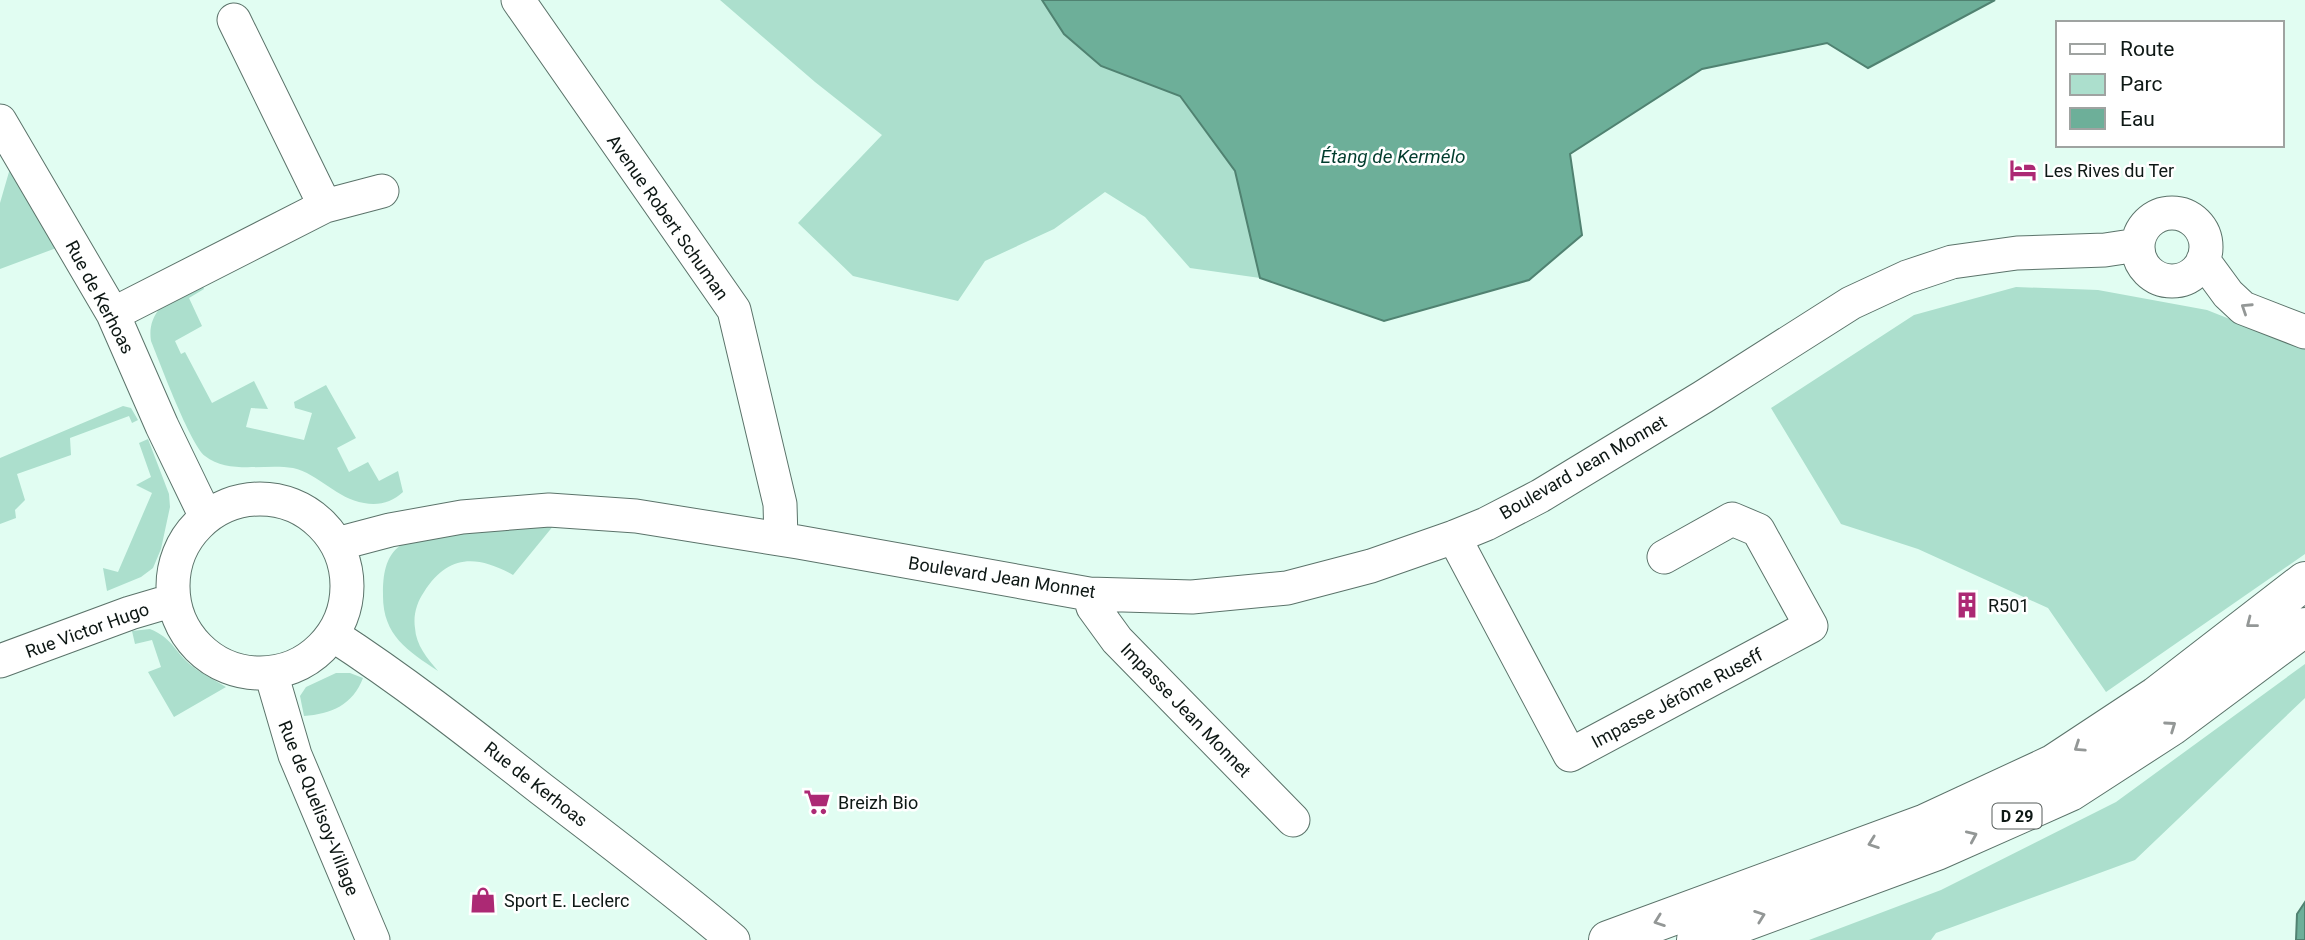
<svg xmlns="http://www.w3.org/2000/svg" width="2305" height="940" font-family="Roboto,sans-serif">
<rect width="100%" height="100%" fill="#e1fdf2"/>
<path fill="#acdfcd" d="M720 0H1042L1064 34 1101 66 1179 96 1235 171 1260 278 1190 268 1145 217 1105 192 1054 229 985 261 958 301 853 276 798 223 882 135 815 82Z
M11 165 59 247 0 269V203Z
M202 284 204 289 189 298 202 326 175 341 181 354 185 352 212 403 254 381 268 409 251 408 246 427 304 440 312 413 295 408 294 402 326 385 356 438 337 448 349 472 368 462 379 481 398 471 403 492C392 502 379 506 364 503 337 499 319 474 293 468 265 463 229 475 205 456 190 444 160 363 151 341 149 328 152 318 160 308Z
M2016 287 2098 290 2207 310 2305 349V554L2106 692 2048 608 1918 549 1841 524 1771 408 1914 315Z
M123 406 131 408 138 420 132 423 129 416 70 438 71 455 17 474 25 500 15 510 16 518 0 524V458Z
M148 439 169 494 170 507 161 549 153 568 141 577 107 591 103 568 118 572 152 493 136 485 151 477 139 443Z
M554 525 513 575C477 555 448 554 424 592 417 602 413 615 415 628 416 645 427 658 438 671 407 650 382 635 383 593 383 576 385 556 401 545 411 538 425 538 437 537 476 532 515 529 554 525Z
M150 629C173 638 175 653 192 666 202 674 215 680 226 687L174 717 148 672 161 667 152 640 135 644 132 631Z
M2305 664V698L2135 860 1936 933 1931 940H1809L1941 890 2116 802Z
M336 673H350L363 678C353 705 331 714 304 716L300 696 306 687Z"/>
<path fill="#6daf99" stroke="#508271" stroke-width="2" d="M1042 0H1995L1868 68 1827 43 1702 69 1570 154 1582 235 1529 280 1384 321 1260 278 1235 171 1180 96 1101 66 1064 34Z
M2305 902V940H2296L2297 914Z"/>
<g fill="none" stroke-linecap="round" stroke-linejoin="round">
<g stroke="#5b736a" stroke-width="35">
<path id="minor" d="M518 0 734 310 780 504 781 539
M0 121 113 314 162 426 206 517
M325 206 382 191
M2138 247a34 34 0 1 1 68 0a34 34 0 1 1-68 0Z
M2203 260 2228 294 2243 308 2305 332
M113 314 325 206 234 20
M173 586a87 87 0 1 1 174 0a87 87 0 1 1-174 0Z
M1454 537 1570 755 1811 626 1758 530 1732 519 1664 557
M337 544 390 530 462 517 549 510 636 516 798 542 1089 594 1192 597 1287 588 1371 566 1454 537 1486 524 1540 496 1703 397 1851 303 1907 277 1952 262 2017 253 2105 250 2138 245
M1089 594 1093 607 1117 640 1293 820
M333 635C407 683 475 737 544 791 608 840 672 888 733 940
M0 661 130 613 174 600
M271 673 295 755 373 940"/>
</g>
<g stroke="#5b736a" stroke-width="40">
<path id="major" d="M1608 940 1926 823 2053 764 2156 696 2305 581
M1696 940 1937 851 2070 792 2172 726 2305 627"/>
</g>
<use href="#minor" stroke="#fff" stroke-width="33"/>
<use href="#major" stroke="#fff" stroke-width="38"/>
</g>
<defs><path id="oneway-chevron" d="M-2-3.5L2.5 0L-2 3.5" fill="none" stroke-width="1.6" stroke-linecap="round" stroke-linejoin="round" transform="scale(1.75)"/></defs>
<g stroke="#939796">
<use href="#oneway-chevron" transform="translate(2246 308) rotate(-147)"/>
<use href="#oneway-chevron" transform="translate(2251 623) rotate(142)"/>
<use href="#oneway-chevron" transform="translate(2171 726) rotate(-35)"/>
<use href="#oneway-chevron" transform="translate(2079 747) rotate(146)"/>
<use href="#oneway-chevron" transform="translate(1972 836) rotate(-24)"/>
<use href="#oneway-chevron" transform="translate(1873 843) rotate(160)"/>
<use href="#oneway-chevron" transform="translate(1760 916) rotate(-20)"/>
<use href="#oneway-chevron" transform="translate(1659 921) rotate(160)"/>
</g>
<defs>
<g id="hotel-bare" transform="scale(2.1)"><path d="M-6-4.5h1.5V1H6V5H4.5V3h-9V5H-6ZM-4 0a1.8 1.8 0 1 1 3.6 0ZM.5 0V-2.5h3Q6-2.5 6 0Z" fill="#ac2974" stroke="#fff" stroke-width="2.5" paint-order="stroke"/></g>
<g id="building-bare" transform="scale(2.1)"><path d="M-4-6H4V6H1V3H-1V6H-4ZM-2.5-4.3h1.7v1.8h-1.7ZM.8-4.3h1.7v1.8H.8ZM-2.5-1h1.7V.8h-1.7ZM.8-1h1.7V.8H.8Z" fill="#ac2974" stroke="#fff" stroke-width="2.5" paint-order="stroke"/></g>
<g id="supermarket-bare" transform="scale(2.1)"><path d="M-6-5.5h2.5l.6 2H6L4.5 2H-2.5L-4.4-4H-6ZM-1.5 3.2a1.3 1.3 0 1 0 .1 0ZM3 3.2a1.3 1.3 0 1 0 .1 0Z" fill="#ac2974" stroke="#fff" stroke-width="2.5" paint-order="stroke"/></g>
<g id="shop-bare" transform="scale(2.1)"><path d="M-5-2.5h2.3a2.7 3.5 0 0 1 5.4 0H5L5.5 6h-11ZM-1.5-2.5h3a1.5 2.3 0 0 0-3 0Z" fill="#ac2974" stroke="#fff" stroke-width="2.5" paint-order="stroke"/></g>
</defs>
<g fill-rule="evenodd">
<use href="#hotel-bare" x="2023" y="170"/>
<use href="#building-bare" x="1967" y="605"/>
<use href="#supermarket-bare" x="817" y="802"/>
<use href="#shop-bare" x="483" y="900"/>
</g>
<g text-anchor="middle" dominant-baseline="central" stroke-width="5" stroke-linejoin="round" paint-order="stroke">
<rect fill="#fff" stroke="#565d5b" stroke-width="2" x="1992.5" y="803.5" width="49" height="25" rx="5"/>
<g font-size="16" font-weight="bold" fill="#0e1815">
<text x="2017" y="816">D 29</text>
</g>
<g font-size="18" fill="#0e1815" stroke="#fff" text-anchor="start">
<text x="2044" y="170">Les Rives du Ter</text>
<text x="1988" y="605">R501</text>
<text x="838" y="802">Breizh Bio</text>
<text x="504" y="900">Sport E. Leclerc</text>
</g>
<g font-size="18" fill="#0e1815" stroke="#fff">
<text transform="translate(668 217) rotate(55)">Avenue Robert Schuman</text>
<text transform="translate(100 297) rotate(62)">Rue de Kerhoas</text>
<text transform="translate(1583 467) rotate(-30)">Boulevard Jean Monnet</text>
<text transform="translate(1002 577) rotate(9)">Boulevard Jean Monnet</text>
<text transform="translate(87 630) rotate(-20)">Rue Victor Hugo</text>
<text transform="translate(1677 698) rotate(-28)">Impasse Jérôme Ruseff</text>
<text transform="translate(1186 710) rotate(46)">Impasse Jean Monnet</text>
<text transform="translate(536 784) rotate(38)">Rue de Kerhoas</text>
<text transform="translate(319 808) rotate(68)">Rue de Quelisoy-Village</text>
</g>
<g font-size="19" font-style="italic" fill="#003c2d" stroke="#fff">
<text x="1393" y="156">Étang de Kermélo</text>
</g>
</g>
<rect x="2056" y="21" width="228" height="126" fill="#ffffff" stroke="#9fa3a1" stroke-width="2"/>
<rect x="2070" y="44" width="35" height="10" fill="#ffffff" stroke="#9fa3a1" stroke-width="2"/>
<text x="2120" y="56" font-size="21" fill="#0e1815">Route</text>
<rect x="2070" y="74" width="35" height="21" fill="#acdfcd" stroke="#9fa3a1" stroke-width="2"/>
<text x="2120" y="91" font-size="21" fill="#0e1815">Parc</text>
<rect x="2070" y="108" width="35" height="21" fill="#6daf99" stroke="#9fa3a1" stroke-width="2"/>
<text x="2120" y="126" font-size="21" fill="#0e1815">Eau</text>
</svg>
